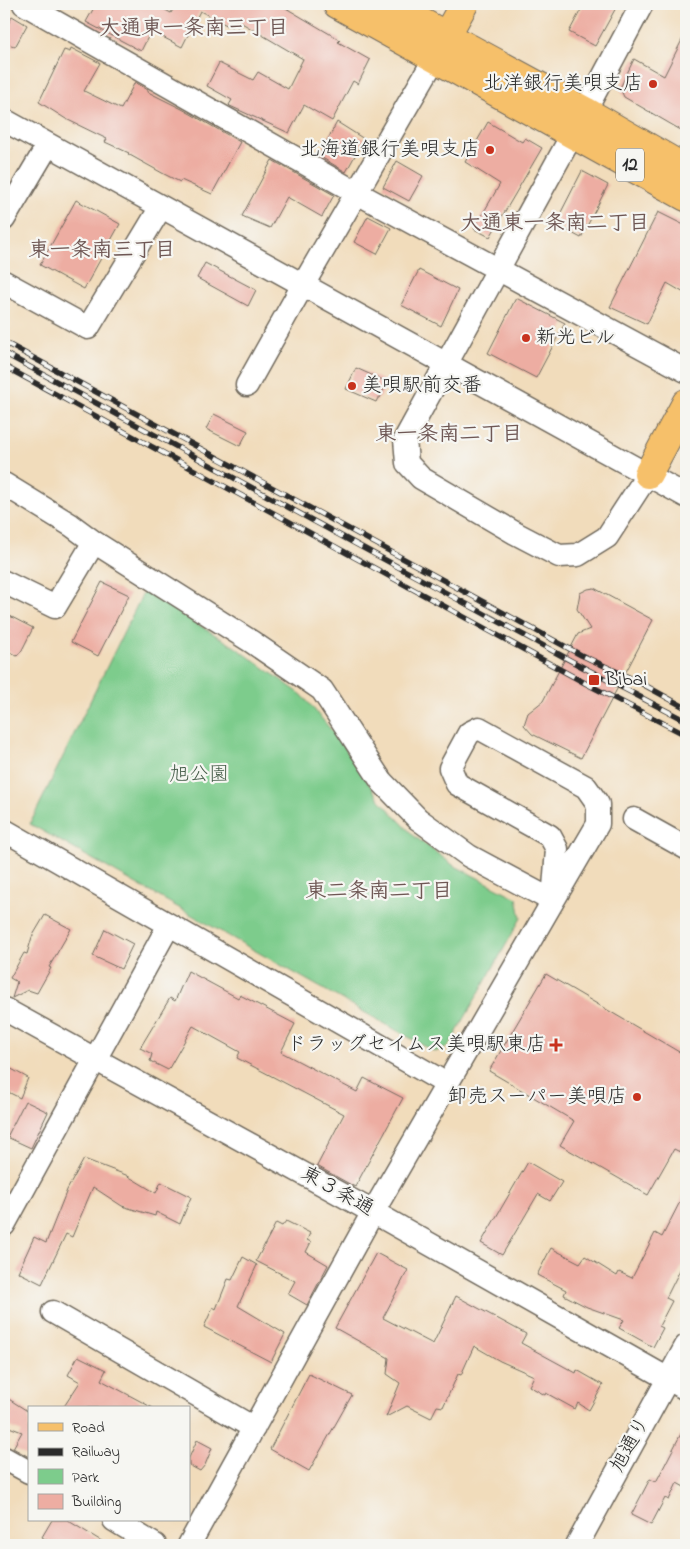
<svg xmlns="http://www.w3.org/2000/svg" width="690" height="1549" font-family="'Indie Flower','Klee One',sans-serif">
<rect width="100%" height="100%" fill="#f6f6f2"/>
<filter id="ink" filterUnits="userSpaceOnUse"><feTurbulence type="fractalNoise" baseFrequency=".02" numOctaves="2"/><feDisplacementMap in="SourceGraphic" scale="10" xChannelSelector="R" yChannelSelector="G"/><feConvolveMatrix kernelMatrix="1 2 1 2 8 2 1 2 1" color-interpolation-filters="sRGB"/></filter>
<filter id="wash" filterUnits="userSpaceOnUse"><feTurbulence type="fractalNoise" baseFrequency=".0096" numOctaves="4" result="noise"/><feDisplacementMap in="SourceGraphic" scale="20" xChannelSelector="R" yChannelSelector="G"/><feGaussianBlur stdDeviation="1.12" result="paint"/><feColorMatrix in="noise" values="0 0 0 0 0 0 0 0 0 0 0 0 0 0 0 0 0 1.4 0 .05"/><feComposite in="paint" operator="in"/></filter>
<g filter="url(#wash)">
<rect width="100%" height="100%" fill="#f1dcbb"/>
<path fill="#7dcc8c" stroke="#547c5c" d="M144 591 235 647 302 695 338 738 380 800 414 836 453 865 517 898 521 918 449 1046 435 1052 30 824Z"/>
<g id="blocks">
<path fill="#edada2" d="M96 4H154L171 13 176 4H279L340 40 338 42 370 60 358 84 353 81 332 121 304 105 289 133 230 106 229 105 232 100 207 86 219 63 253 80 258 72 288 89 303 59 240 22 236 30 200 11 182 47 151 31 141 51 86 22Z
M584 4H618L595 46 569 32Z
M12 16 27 25 15 47 4 41V32Z
M686 32V133L624 97 620 88 634 59 664 76Z
M71 48 100 63 84 91 121 109 135 82 148 90V92L182 109 240 142 212 194 181 180 180 182 164 174 128 154 129 153 105 142 107 139 66 119 39 102 64 50 70 52Z
M337 122 364 139 346 172 319 156Z
M488 122 522 142 525 138 542 148 490 237 474 229 500 184 465 162Z
M272 160 334 195 322 217 287 197 270 228 242 216Z
M397 161 423 176 409 201 383 187Z
M582 171 608 185 581 238 555 224Z
M76 200 120 224 84 289 40 265Z
M658 212 686 226V294L667 283 647 324 610 307Z
M368 216 391 228 377 254 354 242Z
M205 263 256 290 248 306 197 278Z
M419 270 458 290 441 326 401 305Z
M516 298 565 323 536 378 488 353Z
M356 368 387 382 380 398H378L376 402 346 389Z
M214 414 248 431 240 446 206 429Z
M102 582 129 595 98 656 71 642Z
M594 588 653 620 581 758 532 734 524 725 528 713 543 701 578 634 590 629 577 609 580 593 588 589Z
M4 613 33 628 22 650 17 656 4 649Z
M45 915 71 929 49 967 51 968 37 993 28 990 12 998 17 982 10 978 24 953 27 954 32 937Z
M105 929 133 944 121 969 93 956Z
M188 971 238 998 240 995 295 1024 281 1052 357 1092 364 1078 403 1098 355 1187 317 1166 344 1114 237 1058 240 1052 193 1026 168 1070 150 1061 152 1054 140 1048 170 998 175 1001Z
M546 974 686 1056V1155L674 1149 648 1195 560 1145 574 1121 489 1071Z
M4 1065 28 1078 20 1098 4 1090Z
M25 1101 48 1112 31 1148 7 1137Z
M84 1159 126 1175 156 1193 161 1182 191 1197 180 1224 156 1212 155 1216 122 1206 93 1187 72 1237 66 1234 42 1284 18 1272 34 1237 46 1243 67 1190Z
M528 1162 562 1182 550 1201 538 1194 502 1255 481 1243Z
M686 1190V1258L666 1298 672 1301 659 1326 663 1328 653 1347 619 1328 624 1320 587 1307 564 1295 566 1290 537 1275 551 1248 580 1263 585 1256 617 1276 619 1272 632 1278 655 1233 662 1237Z
M286 1221 310 1233 307 1240 311 1242 306 1252 328 1265 307 1305 288 1294 295 1281 256 1261 276 1223 282 1226Z
M376 1253 408 1270 383 1318 433 1344 456 1296 526 1334 521 1343 576 1373 577 1370 603 1385 589 1410 578 1403 575 1409 546 1393 545 1395 529 1386 534 1376 500 1361 474 1346 461 1375 458 1374 443 1407 437 1406 431 1418 407 1406 386 1417 400 1383 387 1374 389 1358 335 1328Z
M243 1257 257 1265 238 1306 285 1334 271 1362 204 1327 213 1307 216 1309 228 1279 232 1280Z
M78 1356 106 1370 101 1380 153 1408H63L80 1382 68 1375Z
M309 1374 352 1395 309 1471 270 1449Z
M4 1396 29 1412V1457L13 1448 22 1432 4 1425Z
M686 1424V1488L677 1483 669 1500 665 1498 651 1525 631 1515 650 1479 656 1482Z
M197 1440 212 1448 205 1465 200 1471 189 1465V1458Z
M52 1520H67L108 1545H54L42 1537Z"/>
</g>
</g>
<g filter="url(#ink)">
<use href="#blocks" fill-opacity="0" stroke="#70695d" stroke-width="1"/>
<g fill="none" stroke-linecap="round" stroke-linejoin="round">
<g stroke="#70695d" stroke-width="25">
<path id="minor" d="M24 4 357 193 686 371
M585 111 642 4
M4 120 686 496
M573 133 405 439 407 463 421 478 515 533 559 556 578 555 607 537 648 474
M4 219 48 145
M4 282 88 328 161 207
M247 385 303 285 435 58
M4 484 71 525 94 542 252 642 322 690 382 782 418 819 469 856 553 901 373 1212 189 1545
M4 582 55 607 94 542
M479 728 586 787 598 804V824L553 901 557 849 550 836 457 784 450 768 469 733Z
M634 819 686 848
M4 830 447 1084
M4 1009 373 1212 686 1389
M4 1225 169 925
M53 1312 254 1428
M4 1458 29 1472
M114 1520 155 1545
M577 1545 686 1346"/>
</g>
<g stroke="#70695d" stroke-width="30">
<path id="major" d="M435 56 464 4
M648 474 686 403"/>
</g>
<g stroke="#70695d" stroke-width="30">
<path id="highway" d="M337 4 686 197
M388 4 585 111 686 169"/>
</g>
<use href="#minor" stroke="#fff" stroke-width="22"/>
<use href="#major" stroke="#f6c06b" stroke-width="28"/>
<use href="#highway" stroke="#f6c06b" stroke-width="28"/>
<g stroke="#2b2b2b" stroke-width="5.5">
<path id="rail" d="M4 342 581 655 637 681 686 708
M4 353 577 664 686 721
M4 366 585 683 686 735"/>
</g>
<use href="#rail" stroke="#f6f6f2" stroke-width="4" stroke-dasharray="11" stroke-linecap="butt"/>
</g>
</g>
<g fill="#c8321e" stroke="#f6f6f2" stroke-width="2">
<circle cx="653" cy="84" r="5"/>
<circle cx="490" cy="150" r="5"/>
<circle cx="526" cy="338" r="5"/>
<circle cx="352" cy="386" r="5"/>
<rect x="588" y="674" width="12" height="12" rx="2.5"/>
<path d="M553.5 1037.5h5v5h5v5h-5v5h-5v-5h-5v-5h5z"/>
<circle cx="637" cy="1097" r="5"/>
</g>
<g text-anchor="middle" dominant-baseline="central" stroke-width="4.5" stroke-linejoin="round" paint-order="stroke">
<rect fill="#f6f6f2" stroke="#686867" stroke-width="1" x="616" y="148.5" width="28" height="33" rx="4"/>
<g font-size="19" font-weight="bold" fill="#2b2b2b">
<text x="630" y="165">12</text>
</g>
<g font-size="20" fill="#2b2b2b" stroke="#f6f6f2" text-anchor="end">
<text x="643" y="84">北洋銀行美唄支店</text>
<text x="480" y="150">北海道銀行美唄支店</text>
<text x="536" y="338" text-anchor="start">新光ビル</text>
<text x="362" y="386" text-anchor="start">美唄駅前交番</text>
<text x="605" y="680" text-anchor="start">Bibai</text>
<text x="546" y="1045">ドラッグセイムス美唄駅東店</text>
<text x="627" y="1097">卸売スーパー美唄店</text>
</g>
<g font-size="20" fill="#445b48" stroke="#f6f6f2">
<text x="199" y="775">旭公園</text>
</g>
<g font-size="20" fill="#2b2b2b" stroke="#f6f6f2">
<text transform="translate(337 1192) rotate(29)">東３条通</text>
<text transform="translate(631 1445) rotate(-61)">旭通り</text>
</g>
<g font-size="21" font-weight="bold" fill="#6f5855" stroke="#f6f6f2">
<text x="194" y="29">大通東一条南三丁目</text>
<text x="555" y="224">大通東一条南二丁目</text>
<text x="102" y="251">東一条南三丁目</text>
<text x="449" y="435">東一条南二丁目</text>
<text x="379" y="892">東二条南二丁目</text>
</g>
</g>
<rect width="690" height="1549" fill="none" stroke="#f6f6f2" stroke-width="20"/>
<rect x="28" y="1406" width="162" height="115" fill="#f6f6f2" stroke="#a5a5a2"/>
<rect x="38" y="1423" width="25" height="8" fill="#f6c06b" stroke="#a5a5a2"/>
<text x="72" y="1432" font-size="15" fill="#2b2b2b">Road</text>
<rect x="38" y="1448" width="25" height="8" fill="#2b2b2b" stroke="#a5a5a2"/>
<text x="72" y="1456" font-size="15" fill="#2b2b2b">Railway</text>
<rect x="38" y="1469" width="25" height="15" fill="#7dcc8c" stroke="#a5a5a2"/>
<text x="72" y="1482" font-size="15" fill="#2b2b2b">Park</text>
<rect x="38" y="1494" width="25" height="15" fill="#edada2" stroke="#a5a5a2"/>
<text x="72" y="1506" font-size="15" fill="#2b2b2b">Building</text>
</svg>
